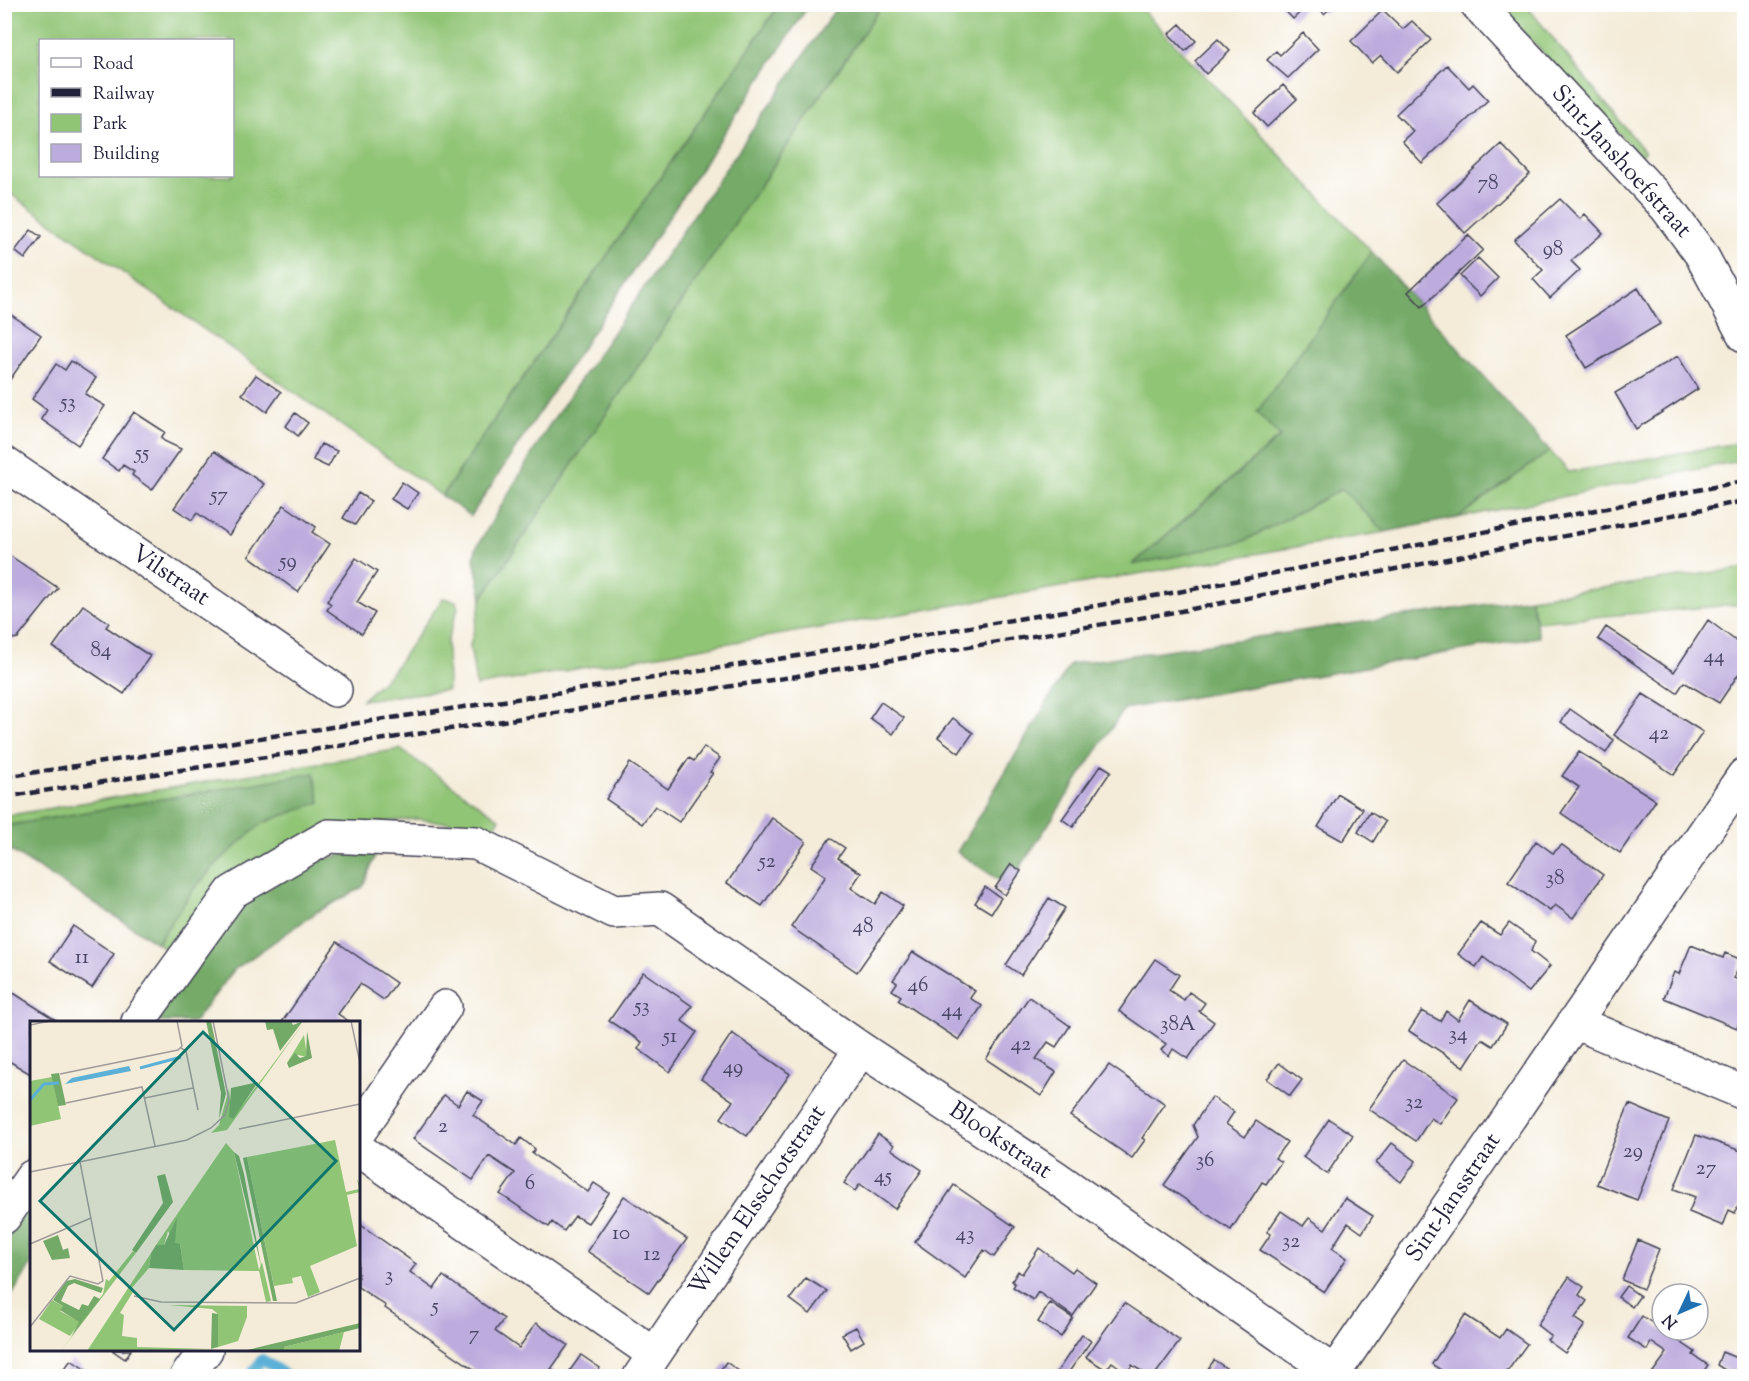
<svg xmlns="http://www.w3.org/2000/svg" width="1749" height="1381" font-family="'Sorts Mill Goudy',serif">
<rect width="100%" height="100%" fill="#fff"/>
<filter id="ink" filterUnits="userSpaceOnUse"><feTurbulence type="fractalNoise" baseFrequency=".0167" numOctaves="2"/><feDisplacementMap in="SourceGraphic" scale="12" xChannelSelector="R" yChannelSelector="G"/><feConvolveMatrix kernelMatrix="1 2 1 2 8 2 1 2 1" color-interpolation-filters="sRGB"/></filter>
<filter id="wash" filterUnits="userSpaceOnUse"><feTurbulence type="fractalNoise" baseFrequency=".008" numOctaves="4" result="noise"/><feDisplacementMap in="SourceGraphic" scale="24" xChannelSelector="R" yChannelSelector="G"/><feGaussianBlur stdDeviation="1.35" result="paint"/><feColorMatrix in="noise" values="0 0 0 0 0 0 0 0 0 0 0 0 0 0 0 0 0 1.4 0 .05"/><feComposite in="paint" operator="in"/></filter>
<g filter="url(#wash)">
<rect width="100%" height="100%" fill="#f4ecd9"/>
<path fill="#91c576" stroke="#5a7458" stroke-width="1.5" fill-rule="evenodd" d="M5 5H779L442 496 5 190ZM40 40H232V176H40Z
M882 5H1138L1372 252 1311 338 1280 436 1133 564 1244 541 1342 489 1385 532 476 686 470 645 482 598Z
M1498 5H1526L1645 152 1640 156Z
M1744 442V460L1457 518 1550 451 1569 472Z
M1744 568V604L1536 622 1530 598Z
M443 598 456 601 458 608 447 642 448 690 362 700 392 672Z
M400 749 500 819 495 826 487 827 417 819 348 825 170 952 157 943 193 890 219 861 262 823 320 802 314 774 5 826V816Z"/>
<path fill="#74aa67" stroke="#4b6651" stroke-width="1.5" d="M839 4 882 5 482 598 474 559 476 548 548 427Z
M779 5H809L471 516 442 496Z
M1372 252 1550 451 1457 518 1385 532 1342 489 1244 541 1132 565 1280 437 1257 412Z
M1530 598 1539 637 1124 709 1008 886 957 852 1070 664Z
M314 773 320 802 262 823 219 861 193 890 157 943 5 847V826Z
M379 846 363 887 317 912 234 970 194 1022H152L210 938 249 899 318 861Z
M31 1201V1265L5 1306V1240Z"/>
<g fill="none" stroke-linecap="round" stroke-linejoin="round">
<path stroke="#5ab0d6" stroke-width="10" d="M251 1374 262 1359 288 1376"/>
</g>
<g id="blocks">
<path fill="#bcabdd" d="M1279 4H1309L1293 19Z
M1316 4H1335L1324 14Z
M1383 10 1403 29 1412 21 1431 40 1397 72 1381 55 1372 63 1351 41Z
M1180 24 1196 41 1185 51 1169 34Z
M1303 33 1318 49 1288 78 1267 60 1276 51 1280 55Z
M1218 39 1230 51 1206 74 1195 61Z
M1447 65 1469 88 1473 84 1488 100 1422 163 1402 141 1413 131 1396 114Z
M1283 85 1297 99 1267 127 1254 113Z
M1501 144 1530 174 1465 233 1437 203Z
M1560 199 1580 219 1585 214 1603 233 1571 261 1580 270 1550 298 1533 279 1543 270 1514 240Z
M31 230 41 237 25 259 15 251Z
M1468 235 1483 250 1422 307 1408 292Z
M1478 258 1498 278 1480 296 1460 276Z
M1638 288 1660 324 1586 368 1566 335Z
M4 310 41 335 7 384 4 382Z
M1678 356 1698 389 1636 429 1615 393Z
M71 361 96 378 85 394 105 406 78 445 41 419 47 410 32 399 56 364 65 370Z
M256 375 281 392 267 412 242 394Z
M134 412 165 432 161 438 164 441 181 449 152 490 132 475 134 472 123 465 119 471 102 459Z
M295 413 308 423 298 436 286 426Z
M321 444 337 451 328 467 313 460Z
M214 451 264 484 229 535 197 513 192 520 174 508Z
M402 482 418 493 407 509 391 499Z
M358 493 371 501 355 525 343 518Z
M284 505 316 527 312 532 330 544 298 592 249 556Z
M6 553 58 588 18 638 11 639 4 635Z
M356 558 377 572 357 602 375 613 362 634 327 610 331 604 327 601Z
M83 605 109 623 106 627 150 656 124 694 53 647Z
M1708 620 1744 647V666L1719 703 1684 682 1677 693 1598 639 1606 627 1674 672Z
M1643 694 1703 732 1674 775 1614 735Z
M881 702 904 718 893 734 870 718Z
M1570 709 1614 740 1606 753 1561 722Z
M953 718 973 733 959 753 938 737Z
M704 747 720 758 710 772 713 773 679 822 655 806 642 824 606 799 630 763 668 789 689 758 694 761Z
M1579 752 1656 800 1620 853 1561 813 1579 787 1562 776Z
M1101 765 1111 771 1073 827 1062 819Z
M1338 794 1363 809 1343 841 1318 827Z
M1370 812 1385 822 1373 842 1358 832Z
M772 818 806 842 762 906 727 883Z
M830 838 845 848 838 858 861 873 851 888 875 904 883 892 903 906 857 972 791 927 826 876 811 866Z
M1536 841 1553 853 1562 845 1603 875 1573 918 1555 905 1550 911 1508 882Z
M1011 864 1021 871 1005 895 995 888Z
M985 887 1001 898 991 913 975 903Z
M1049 898 1065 908 1021 975 1006 965Z
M1481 923 1500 935 1509 923 1535 941 1531 951 1550 966 1529 992 1483 957 1476 967 1458 954Z
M73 926 114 954 92 988 50 961Z
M337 942 396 983 384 1000 360 984 338 1014 350 1022H282Z
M1691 945 1723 958 1725 953 1742 960 1734 978 1744 982V1012L1737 1028 1664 998 1674 972 1679 974Z
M913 952 975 991 970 998 982 1006 959 1040 898 1000 901 996 892 990 897 983 893 980Z
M1155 959 1179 975 1169 990 1184 1000 1189 992 1205 1003 1199 1011 1214 1022 1188 1059 1173 1049 1169 1056 1161 1050 1166 1044 1119 1011Z
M643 972 692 1006 682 1021 697 1032 670 1072 638 1049 642 1042 609 1021Z
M12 992 59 1022H32V1075L4 1058V1003Z
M1029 997 1070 1026 1056 1047 1048 1042 1036 1059 1056 1072 1041 1096 986 1059Z
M1470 1000 1507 1024 1493 1046 1482 1039 1464 1067 1409 1031 1422 1011 1440 1021 1446 1011 1458 1020Z
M732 1033 790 1074 747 1136 721 1118 733 1101 701 1079Z
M1403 1060 1458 1098 1440 1124 1431 1118 1416 1141 1369 1109Z
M1279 1063 1302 1080 1290 1096 1267 1079Z
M1109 1065 1165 1104 1142 1138 1145 1140 1132 1158 1070 1116Z
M467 1091 483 1101 473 1115 516 1145 521 1138 535 1149 532 1153 588 1192 594 1183 609 1193 588 1223 575 1216 564 1231 552 1222 549 1227 500 1194 515 1173 489 1156 473 1180 413 1139 444 1095 458 1105Z
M1212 1097 1234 1112 1226 1124 1245 1137 1256 1121 1287 1142 1275 1158 1281 1162 1266 1184 1262 1182 1231 1230 1164 1185 1198 1137 1193 1125Z
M1629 1104 1669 1121 1637 1200 1597 1184Z
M1329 1119 1353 1135 1327 1174 1303 1157Z
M878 1134 894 1145 891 1149 922 1170 895 1209 860 1184 855 1191 844 1183Z
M1696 1135 1744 1152V1203L1740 1202 1735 1213 1729 1210 1723 1226 1689 1212 1695 1197 1674 1189Z
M1392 1143 1416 1161 1401 1182 1376 1163Z
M954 1185 1015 1227 994 1257 984 1250 965 1278 915 1242Z
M624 1196 687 1239 649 1293 587 1251Z
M1345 1198 1373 1216 1362 1233 1348 1223 1332 1248 1347 1258 1324 1292 1260 1250 1271 1234 1267 1232 1281 1211 1303 1226 1309 1218 1325 1229Z
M358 1223 416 1264 410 1272 434 1289 443 1276 504 1319 495 1331 519 1348 536 1323 568 1345 551 1369 561 1376H484L385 1308 386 1306 358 1287Z
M1638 1240 1659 1249 1643 1289 1622 1280Z
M1039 1248 1072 1272 1075 1268 1096 1283 1073 1316 1038 1292 1033 1300 1013 1287 1015 1284 1012 1281 1018 1271 1022 1274Z
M1569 1277 1584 1287 1579 1295 1587 1301 1575 1318 1585 1325 1565 1353 1547 1340 1551 1336 1537 1325Z
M806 1278 827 1291 810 1314 790 1299Z
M1626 1286 1640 1296 1632 1307 1618 1297Z
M1050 1303 1073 1318 1061 1337 1038 1322Z
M1124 1303 1180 1341 1154 1376H1149L1132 1365 1127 1373 1112 1362 1106 1370 1086 1357Z
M1465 1315 1500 1338 1506 1329 1527 1344 1504 1376H1482L1476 1373 1474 1376H1450L1432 1364Z
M1642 1316 1695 1352 1693 1355 1708 1365 1701 1375 1703 1376H1650L1667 1353 1651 1342 1647 1350 1628 1338Z
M856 1327 864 1341 851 1349 842 1334Z
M1082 1335 1091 1341 1066 1376H1054Z
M112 1350H131L125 1359Z
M1722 1352 1744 1361V1376H1734L1717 1365Z
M581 1355 600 1368 594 1376H566Z
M71 1360 95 1376H59Z
M1214 1360 1238 1376H1203Z
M726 1362 746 1376H716Z"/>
</g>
</g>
<g filter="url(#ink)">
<use href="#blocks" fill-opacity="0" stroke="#424053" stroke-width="1.5"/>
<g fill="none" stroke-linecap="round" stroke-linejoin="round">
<g stroke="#424053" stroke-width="36">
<path id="street" d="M1477 4 1666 207 1701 254 1744 335
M4 463 335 690
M138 1022 232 892 329 836 476 843 614 912 660 909 861 1049 1055 1177 1339 1376
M1574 1022 1744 1093
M358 1133 445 1007
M358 1149 654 1354
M4 1217 32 1177
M1334 1373 1744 775
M187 1376 206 1350
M640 1376 861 1049"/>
</g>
<use href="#street" stroke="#fff" stroke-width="33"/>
<path stroke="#22223b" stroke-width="4.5" stroke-dasharray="9 4.5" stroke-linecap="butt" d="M4 777 785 658 1178 592 1744 481
M4 797 791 677 1181 611 1744 501"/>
</g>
</g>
<g text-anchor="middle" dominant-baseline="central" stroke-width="6" stroke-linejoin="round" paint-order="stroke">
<g font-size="21" fill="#484464">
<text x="1488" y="184">78</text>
<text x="1553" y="250">98</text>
<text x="68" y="403">53</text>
<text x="142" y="454">55</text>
<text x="219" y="496">57</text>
<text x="288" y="562">59</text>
<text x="101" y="651">84</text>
<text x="1714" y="657">44</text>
<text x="1659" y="734">42</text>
<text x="767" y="862">52</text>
<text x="1555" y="879">38</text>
<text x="863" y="927">48</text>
<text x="82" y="958">11</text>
<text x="918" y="986">46</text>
<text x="642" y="1007">53</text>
<text x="952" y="1011">44</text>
<text x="1178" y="1025">38A</text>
<text x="1458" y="1035">34</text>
<text x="670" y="1037">51</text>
<text x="1021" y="1045">42</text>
<text x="733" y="1068">49</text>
<text x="1414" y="1103">32</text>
<text x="443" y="1127">2</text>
<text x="1633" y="1152">29</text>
<text x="1205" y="1161">36</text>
<text x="1706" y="1169">27</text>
<text x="883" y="1177">45</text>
<text x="530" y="1184">6</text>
<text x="621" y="1234">10</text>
<text x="965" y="1235">43</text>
<text x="1291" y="1242">32</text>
<text x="652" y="1255">12</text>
<text x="389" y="1276">3</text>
<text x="435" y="1307">5</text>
<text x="474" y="1335">7</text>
</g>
<g font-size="24" fill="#22223b" stroke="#fff">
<text transform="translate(1621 162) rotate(48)">Sint-Janshoefstraat</text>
<text transform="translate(170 576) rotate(34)">Vilstraat</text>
<text transform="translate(1000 1141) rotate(34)">Blookstraat</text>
<text transform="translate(1454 1198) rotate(-56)">Sint-Jansstraat</text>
<text transform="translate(758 1201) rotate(-56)">Willem Elsschotstraat</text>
</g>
</g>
<g transform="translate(30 1021)">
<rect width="330" height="330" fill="#f4ecd9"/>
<path d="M275 0 197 109 181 112 189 104 199 68 202 98ZM274 14 277 36 268 34 257 42ZM22 56 31 98 0 105V60ZM305 119 316 171 329 168 327 158 330 164V171L317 174 327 225 280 245 290 271 278 276 271 255 262 257 263 262 244 265 217 136ZM196 122 204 131 229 249 232 241 241 280 236 281 229 250 154 249 150 223H145L138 210 134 224H126ZM103 230 106 232 31 330 73 273 76 258 79 260ZM121 232 119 247 101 268 107 272 103 271 90 292 94 294 92 315 107 317V326L181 328 57 330ZM22 279 33 285 30 290 50 301 40 315 9 298ZM139 284 217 285V296L208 320 188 326V293L182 288ZM314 311 309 330H254V326Z" fill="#91c576"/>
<path d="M176 0H181L196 73 189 98 191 72ZM235 0H261L263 4 273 0 250 30 243 8 237 9ZM277 10 282 37 259 47 257 42 265 32 270 37 276 35ZM29 52 36 84 28 85 21 53ZM228 61 203 98 199 96 201 67ZM204 131 209 135 214 153 232 249ZM217 136 247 280H243L213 137ZM135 153 143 181 106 232 102 229 133 182 127 155ZM147 197 145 222 150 223 154 249 119 247 121 232 126 224H134ZM28 214 33 229 38 227 40 237 22 239 13 220ZM45 258 73 267 71 272 44 262 38 265 31 280 49 289 52 283 58 285 64 275 70 278 41 316 49 301 30 289 33 285 23 279 36 260ZM182 292 188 293V326L181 328ZM330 302V307L254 326V330H213Z" fill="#74aa67"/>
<path d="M99 45 101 50 35 63 42 57Z" fill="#5ab0d6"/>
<path fill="none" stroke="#5ab0d6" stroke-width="3" d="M110 47 151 36M0 79 14 63 29 62"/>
<path fill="none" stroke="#a09b9a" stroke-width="1.5" d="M321 0 330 42M0 4 20 0M151 27 156 30 168 89M30 53 148 29 152 25 147 0M115 77 163 67M36 82 112 66 125 125M209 108 330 83M0 151 157 119 181 107 195 94 199 79 183 0M0 223 61 197M104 275 131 281 266 282 330 257M0 306 40 255 68 263 73 260 50 141"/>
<path fill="#0f766e" fill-opacity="0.15" stroke="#0f766e" stroke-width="3" d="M173 11 306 140 144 309 10 180Z"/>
<rect width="330" height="330" fill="none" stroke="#22223b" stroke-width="3"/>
</g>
<rect width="1749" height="1381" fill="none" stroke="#fff" stroke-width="24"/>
<rect x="39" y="39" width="195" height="138" fill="#ffffff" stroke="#a7a7b1" stroke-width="1.5"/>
<rect x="51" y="58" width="30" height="9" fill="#ffffff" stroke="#a7a7b1" stroke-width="1.5"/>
<text x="93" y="69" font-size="18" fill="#22223b">Road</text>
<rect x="51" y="88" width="30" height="9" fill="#22223b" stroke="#a7a7b1" stroke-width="1.5"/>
<text x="93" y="99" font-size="18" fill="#22223b">Railway</text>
<rect x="51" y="114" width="30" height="18" fill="#91c576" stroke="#a7a7b1" stroke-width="1.5"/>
<text x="93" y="129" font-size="18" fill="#22223b">Park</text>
<rect x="51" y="144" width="30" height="18" fill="#bcabdd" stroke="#a7a7b1" stroke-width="1.5"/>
<text x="93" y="159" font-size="18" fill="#22223b">Building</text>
<g transform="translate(1680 1312) rotate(226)"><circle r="28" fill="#ffffff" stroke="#a7a7b1" stroke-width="1.5"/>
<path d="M0-4.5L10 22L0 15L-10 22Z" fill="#1f6fb2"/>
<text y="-9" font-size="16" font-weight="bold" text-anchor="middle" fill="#22223b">N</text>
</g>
</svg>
